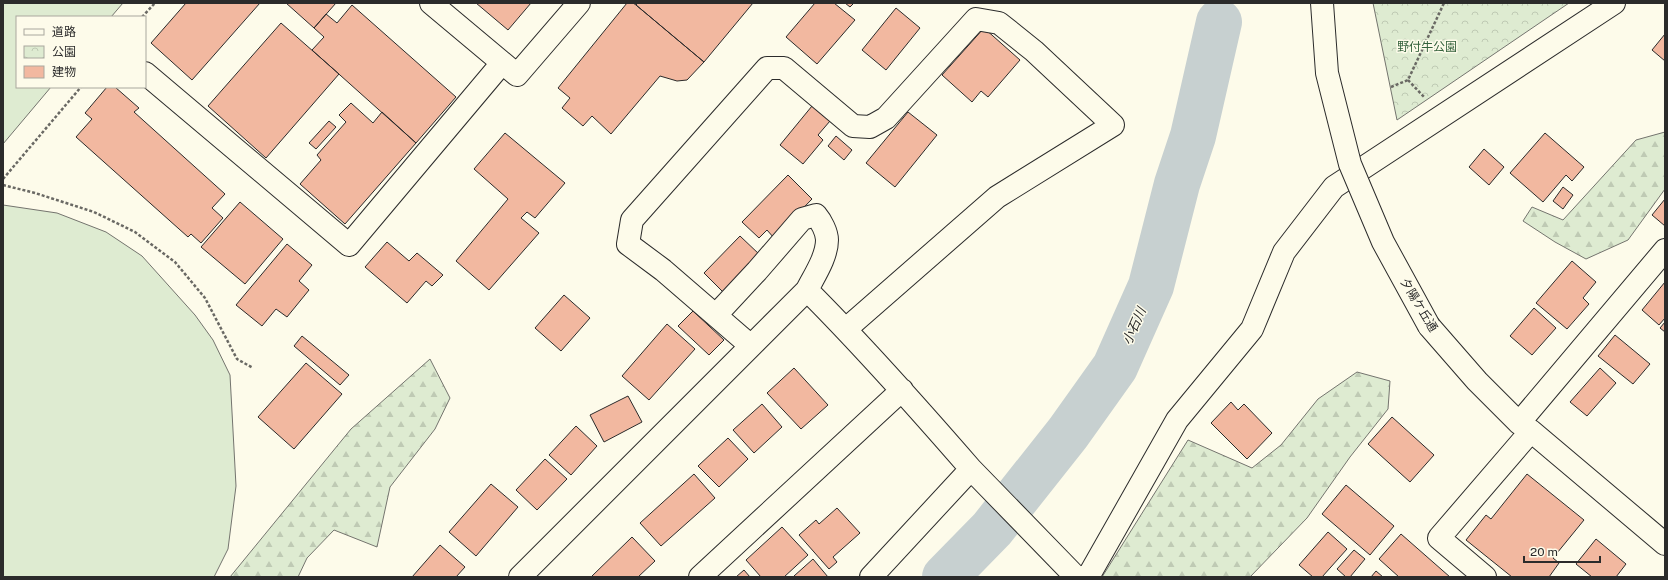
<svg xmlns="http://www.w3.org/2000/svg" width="1668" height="580" font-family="'Public Sans','Noto Sans JP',sans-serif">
<defs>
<pattern id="forest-firs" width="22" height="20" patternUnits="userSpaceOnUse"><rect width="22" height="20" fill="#deebd1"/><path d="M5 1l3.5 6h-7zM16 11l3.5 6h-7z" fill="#bfcab4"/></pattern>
<pattern id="park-crowns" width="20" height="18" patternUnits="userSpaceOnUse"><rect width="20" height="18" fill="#deebd1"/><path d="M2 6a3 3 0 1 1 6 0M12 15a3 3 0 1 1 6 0" fill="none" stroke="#bfcab4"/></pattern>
</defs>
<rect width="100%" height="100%" fill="#fdfbea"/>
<path fill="#deebd1" stroke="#74746e" d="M3 3H123L111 17H17V87H51L3 144Z
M3 205 57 213 106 232 142 256 195 315 213 340 230 375 236 486 228 549 214 577H3Z"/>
<path fill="url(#forest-firs)" stroke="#74746e" d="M1665 132V189L1628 240 1586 259 1555 242 1523 221 1532 207 1563 220 1636 140Z
M430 359 450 398 435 429 390 487 377 547 334 530 307 558 298 577H230L351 429Z
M1357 372 1390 381 1388 409 1350 457 1307 518 1250 577H1102L1188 440 1252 468 1281 445 1318 399Z"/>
<path fill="url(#park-crowns)" stroke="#74746e" d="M1373 3H1569L1397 120Z"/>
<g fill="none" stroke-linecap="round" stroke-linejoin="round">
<path stroke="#c7d0d0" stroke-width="46" d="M945 577 992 529 1068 433 1115 367 1151 286 1177 184 1193 136 1219 22"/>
</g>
<path fill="#f2b8a0" stroke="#2b2b2b" d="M186 3H260L192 80 151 43Z
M286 3H336L314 28Z
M476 3H531L508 30Z
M627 3H633L636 5 704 62 687 80 677 81 660 76 611 134 592 116 583 126 562 108 570 98 558 88Z
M638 3H753L704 62 636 5Z
M815 3H834L855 20 817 64 786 37Z
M845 3H854L850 7Z
M352 5 456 97 416 143 312 50 324 37 314 28 326 14 337 23Z
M896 8 920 28 886 70 862 50Z
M281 23 339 74 266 158 208 106Z
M984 28 1020 60 988 97 981 91 972 102 942 75Z
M1665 34V61L1652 50Z
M107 87H115L139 108 134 112 225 194 212 208 223 218 201 243 191 234 188 237 76 137 92 119 85 113Z
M351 103 373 123 382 112 416 143 345 224 300 184 321 160 317 155 346 122 339 115Z
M812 106 830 121 818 135 823 140 803 164 780 145Z
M908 112 937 135 895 187 866 163Z
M329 121 336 127 316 149 309 143Z
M505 133 565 183 535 218 527 212 521 218 539 233 489 290 456 261 508 199 474 169Z
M1545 133 1584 167 1572 181 1566 175 1543 202 1510 173Z
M836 136 852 150 844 160 828 146Z
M1484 149 1504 167 1489 185 1469 167Z
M788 175 812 199 774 238 767 230 759 238 742 222Z
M1563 187 1573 195 1563 209 1553 201Z
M1665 199V226L1652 215Z
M240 202 283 239 245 284 201 247Z
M740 236 760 255 723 292 704 273Z
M387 242 409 261 417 253 443 275 432 286 426 281 407 303 365 267Z
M287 244 312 265 299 281 309 290 287 317 276 309 262 326 236 305Z
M1572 261 1596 282 1583 298 1589 304 1567 329 1536 303Z
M1665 282V318L1659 325 1642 310Z
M564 295 590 318 561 351 535 328Z
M1534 308 1556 328 1532 355 1510 336Z
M693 311 724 340 709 355 678 326Z
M1665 322V332L1660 328Z
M667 324 695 349 649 400 622 376Z
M1615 335 1650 364 1633 384 1598 356Z
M302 336 349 375 340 385 294 346Z
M306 363 342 394 294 449 258 417Z
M794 368 828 405 801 429 767 393Z
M1600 368 1616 383 1587 416 1570 402Z
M628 396 642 422 604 442 590 415Z
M1231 402 1238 410 1244 404 1272 433 1247 459 1211 423Z
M762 404 782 427 754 453 733 430Z
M1392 417 1434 455 1410 482 1368 444Z
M576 426 597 446 571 475 549 455Z
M728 438 748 459 719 487 698 466Z
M545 459 567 479 537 510 516 490Z
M694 474 715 498 661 546 640 523Z
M1527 474 1584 520 1553 558 1559 563 1549 577H1512L1466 540 1486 515 1491 519Z
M491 484 518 507 476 556 449 532Z
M1346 485 1394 526 1370 555 1322 514Z
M837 508 860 533 833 557 837 562 829 569 799 535 816 520 819 524Z
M782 527 808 555 784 577H761L746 560Z
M1328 532 1347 549 1322 577H1313L1299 565Z
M1401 534 1450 577H1399L1379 559Z
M632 537 655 561 638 577H591Z
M1596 539 1626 564 1616 577H1592L1576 564Z
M440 545 465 567 456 577H412Z
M1354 550 1365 559 1350 577H1346L1337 569Z
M813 559 828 577H794V576Z
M744 570 750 577H736Z
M1376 571 1383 577H1371Z"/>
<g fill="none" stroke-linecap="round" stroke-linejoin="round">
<g stroke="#2b2b2b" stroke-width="24">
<path id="minor" d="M431 3 517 75 579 3
M145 73 349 245 502 63
M807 290C864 347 918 408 971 469L871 577
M1429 326 1477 381 1519 423 1531 431 1665 544
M751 346 663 270 628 244 632 220 767 68H784L853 126 870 127 886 118 976 19 999 23 1034 51 1113 125 997 197 846 329
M1519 423 1665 250
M971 469 1076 577
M520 577 807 290C814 276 827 257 827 240 827 232 821 221 816 215L802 219 757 271 716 315
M700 577 902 390
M1088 577 1177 420 1252 329 1284 252 1334 187 1614 3
M1485 577 1439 538 1531 431"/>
</g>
<path stroke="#6a6964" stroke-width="2.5" stroke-dasharray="3 2" stroke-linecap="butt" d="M142 17 155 3
M1408 80 1425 98
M1391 87 1408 80 1444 3
M3 179 81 87
M3 185 35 193 94 212 135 232 175 262 205 298 237 359 253 368"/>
<use href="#minor" stroke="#fdfbea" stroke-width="22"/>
<g stroke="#2b2b2b" stroke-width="24" stroke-linecap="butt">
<path id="minor-bridge" d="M1322 3 1327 73 1350 164 1383 242 1429 326"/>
</g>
<use href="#minor-bridge" stroke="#fdfbea" stroke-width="22"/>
</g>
<g text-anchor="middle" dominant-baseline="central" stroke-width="3" stroke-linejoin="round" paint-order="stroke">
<g font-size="12" fill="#34623c" stroke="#fdfbea">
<text x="1427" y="47">野付牛公園</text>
</g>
<g font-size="12" fill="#2b2b2b" stroke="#fdfbea">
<text transform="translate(1419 305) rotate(59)">夕陽ケ丘通</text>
</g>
<g font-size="13" font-style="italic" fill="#2b2b2b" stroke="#fdfbea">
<text transform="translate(1134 326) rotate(-66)">小石川</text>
</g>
</g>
<rect width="1668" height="580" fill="none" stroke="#2b2b2b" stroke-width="8"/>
<rect x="16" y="16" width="130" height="72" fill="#fdfbea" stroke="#a9a89e"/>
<rect x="24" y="29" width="20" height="6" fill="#fdfbea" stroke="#a9a89e"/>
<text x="52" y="36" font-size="12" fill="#2b2b2b">道路</text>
<rect x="24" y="46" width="20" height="12" fill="url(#park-crowns)" stroke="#a9a89e"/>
<text x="52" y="56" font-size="12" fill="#2b2b2b">公園</text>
<rect x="24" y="66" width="20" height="12" fill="#f2b8a0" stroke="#a9a89e"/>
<text x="52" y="76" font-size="12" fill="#2b2b2b">建物</text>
<path d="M1524 556v6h76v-6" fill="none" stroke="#2b2b2b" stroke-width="2"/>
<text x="1530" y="556" font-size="12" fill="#2b2b2b" stroke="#fdfbea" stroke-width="3" paint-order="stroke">20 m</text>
</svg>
